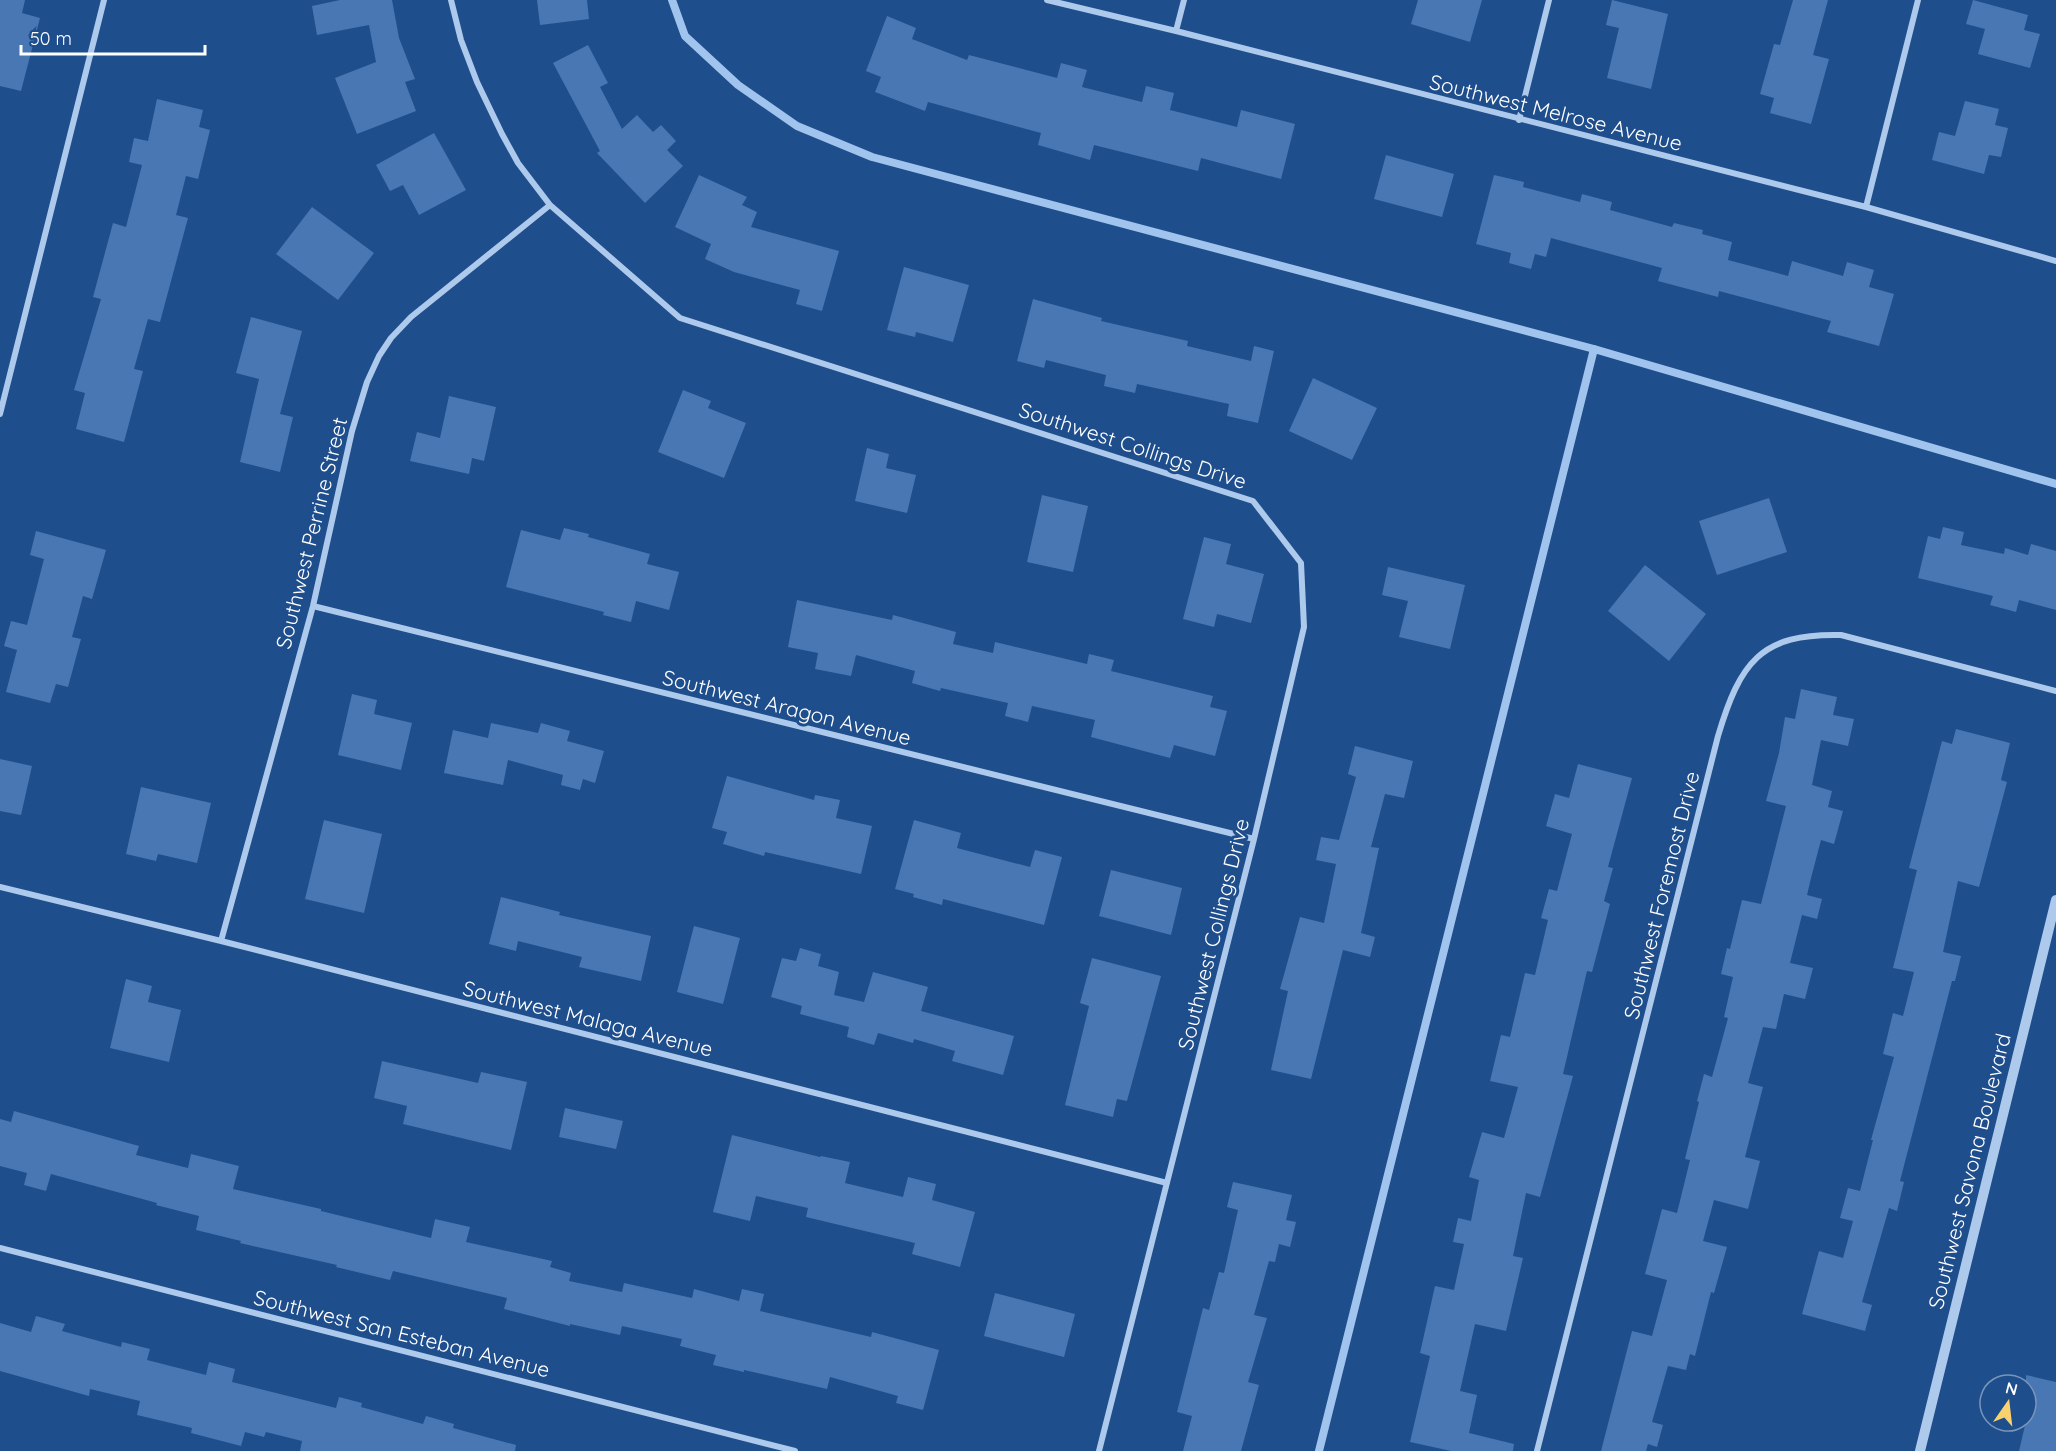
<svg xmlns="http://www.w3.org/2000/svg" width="2056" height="1451" font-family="Quicksand,sans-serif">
<rect width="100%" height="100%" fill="#1f4e8d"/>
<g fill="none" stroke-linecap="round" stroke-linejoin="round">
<path stroke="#a0c4ed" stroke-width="8" d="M672 0 685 36 738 85 797 126 872 157 1594 349 2056 484
M1319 1451 1594 349"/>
</g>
<path fill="#4877b4" d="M0 0H25L22 13 40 18 21 91 0 86Z
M340 0H392L399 38 415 79 405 82 416 111 357 134 335 78 376 62 369 25 317 35 312 6Z
M537 0H587L589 19 540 25Z
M1418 0H1482L1470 42 1411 24Z
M1612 0 1668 14 1651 89 1607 78 1619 28 1606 25Z
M1793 0H1828L1813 55 1829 59 1811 124 1770 113 1774 98 1760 94 1774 44 1780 45Z
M1973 0 2028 15 2024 30 2040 34 2030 68 1978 54 1985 29 1966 24Z
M887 16 916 28 912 39 967 60 969 55 1057 78 1061 63 1087 70 1082 87 1142 102 1146 86 1174 93 1170 110 1237 127 1241 110 1295 124 1281 179 1201 158 1198 171 1094 145 1090 160 1038 145 1041 133 928 102 925 111 875 92 881 77 866 71Z
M588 45 608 83 600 87 622 129 637 115 653 132 661 125 676 141 667 150 683 166 645 203 597 153 600 151 553 63Z
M157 99 203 110 199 127 210 130 198 179 186 176 176 215 188 218 160 322 148 319 134 369 143 371 124 442 76 429 85 393 74 390 101 299 93 297 113 223 126 227 142 165 129 162 134 138 148 141Z
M1965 101 1999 109 1995 125 2008 128 2001 157 1989 155 1984 174 1932 160 1939 132 1955 136Z
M434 133 466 190 419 215 403 185 390 191 376 165Z
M1386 155 1454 174 1442 217 1374 199Z
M699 175 747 197 742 205 757 212 751 227 839 251 822 311 796 304 800 290 734 272 705 259 711 244 675 227Z
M1494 175 1524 182 1523 187 1580 202 1582 194 1612 202 1610 210 1672 227 1674 223 1703 230 1702 234 1732 242 1728 260 1788 276 1792 261 1843 276 1847 262 1874 270 1869 287 1894 294 1879 346 1827 332 1831 321 1719 291 1718 297 1658 281 1662 268 1551 238 1546 257 1535 254 1531 269 1509 263 1511 253 1476 244Z
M312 207 374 253 338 300 276 254Z
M904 267 969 285 953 342 916 332 915 337 887 330Z
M1033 299 1102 318 1101 321 1188 341 1187 346 1251 361 1254 346 1274 351 1258 423 1227 416 1229 404 1137 384 1135 393 1104 386 1106 375 1046 360 1044 368 1017 361Z
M251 317 302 331 280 414 293 417 280 472 240 462 259 379 236 373Z
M1313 378 1377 408 1352 460 1289 431Z
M683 390 711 401 708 408 746 423 724 478 658 452Z
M449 396 496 407 484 461 472 458 469 474 410 461 417 432 440 438Z
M867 448 889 454 886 468 916 475 907 513 855 501Z
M1042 495 1088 506 1073 572 1027 562Z
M1769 498 1787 552 1717 575 1699 521Z
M1943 527 1964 532 1961 545 2004 554 2005 548 2028 555 2031 544 2056 551V610L2019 600 2016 612 1990 605 1993 596 1918 578 1928 536 1940 539Z
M564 528 589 534 588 537 650 554 647 564 679 572 669 610 636 601 631 622 603 615 604 612 506 587 521 530 560 540Z
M36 531 106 550 92 599 83 596 72 637 81 639 68 687 56 684 50 703 6 692 17 650 4 646 11 621 27 625 44 559 30 555Z
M1204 537 1231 544 1226 564 1264 574 1251 623 1217 614 1214 627 1183 619Z
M1645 565 1706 614 1669 661 1608 611Z
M1388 567 1465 585 1450 649 1399 637 1408 601 1382 595Z
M797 600 892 620 893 615 956 632 953 644 993 653 995 642 1087 664 1089 654 1114 660 1111 671 1213 696 1210 707 1227 711 1215 756 1174 745 1170 758 1091 737 1095 720 1032 706 1028 722 1005 716 1008 703 941 688 940 691 912 683 915 671 856 655 851 676 815 669 818 653 788 647Z
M1801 689 1837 697 1833 715 1854 719 1848 746 1821 740 1812 785 1832 791 1828 807 1843 811 1834 844 1821 840 1811 878 1807 895 1822 899 1817 919 1802 915 1790 963 1813 968 1805 999 1784 994 1776 1029 1763 1027 1748 1083 1763 1087 1745 1157 1760 1161 1748 1209 1714 1200 1703 1241 1727 1247 1714 1293 1711 1292 1695 1356 1690 1354 1686 1370 1668 1366 1652 1422 1663 1425 1657 1447 1648 1444 1646 1451H1601L1632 1331 1652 1336 1667 1280 1645 1274 1662 1209 1677 1213 1690 1160 1685 1159 1699 1102 1697 1101 1704 1074 1712 1077 1728 1018 1724 1017 1733 977 1721 974 1727 948 1730 949 1742 900 1761 904 1786 806 1766 801 1779 753 1785 717 1795 719Z
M352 694 377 700 374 714 412 723 401 770 338 755Z
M491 723 538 733 541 723 570 731 567 741 604 751 595 783 583 779 580 790 561 785 563 775 508 760 503 785 444 773 453 730 488 738Z
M1956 729 2010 743 2001 780 2007 782 1979 887 1958 881 1943 952 1961 956 1955 981H1952L1900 1181 1904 1182 1897 1211 1889 1208 1862 1302 1872 1305 1865 1331 1802 1314 1819 1251 1843 1258 1853 1221 1840 1218 1848 1188 1860 1191 1873 1140H1871L1894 1057 1883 1054 1893 1013 1903 1016 1914 972 1893 968 1917 870 1909 868 1942 741 1952 744Z
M1355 746 1413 761 1404 798 1385 794 1371 847 1379 848 1361 933 1375 937 1370 957 1343 950 1311 1079 1271 1070 1288 991 1280 989 1300 917 1324 923 1336 864 1316 860 1321 837 1339 840 1356 777 1348 774Z
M0 759 32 766 21 815 0 811Z
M1578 764 1632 778 1608 867 1613 868 1604 901 1610 904 1592 972 1587 971 1563 1074 1573 1076 1540 1197 1526 1193 1513 1256 1523 1258 1506 1331 1475 1324 1460 1391 1477 1395 1469 1433 1514 1444 1513 1451H1451L1410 1442 1430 1356 1420 1353 1435 1286 1454 1290 1464 1244 1453 1242 1458 1218 1471 1221 1479 1180 1469 1177 1482 1132 1504 1138 1518 1087 1490 1081 1501 1035 1510 1037 1525 973 1535 975 1548 920 1541 918 1549 889 1557 891 1572 834 1546 826 1555 794 1569 798Z
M727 776 814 800 815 795 840 800 836 818 872 826 861 874 765 852 764 856 723 844 727 832 712 828Z
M141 787 211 803 197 863 158 854 156 861 126 854Z
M324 820 382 834 364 913 305 899Z
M914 820 961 833 957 848 1030 867 1035 850 1062 857 1044 925 943 899 942 905 913 897 914 894 895 889Z
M1111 870 1182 888 1171 935 1099 916Z
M501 897 560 912 559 915 651 936 641 981 579 967 582 957 518 941 516 951 489 944Z
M694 926 740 938 723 1004 677 992Z
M800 948 821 954 818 966 839 972 834 995 864 1002 873 972 928 987 921 1011 1014 1036 1003 1075 952 1061 955 1051 914 1039 913 1043 878 1033 874 1045 847 1037 849 1027 800 1014 802 1006 771 997 782 958 796 961Z
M1092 958 1161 976 1127 1101 1117 1099 1113 1117 1065 1105 1089 1006 1080 1003Z
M126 979 152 986 148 1002 181 1010 169 1062 110 1048Z
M382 1061 478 1083 481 1072 527 1082 511 1150 403 1124 407 1106 374 1098Z
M565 1108 623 1121 616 1149 559 1137Z
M14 1111 139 1146 136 1155 188 1168 191 1154 239 1166 233 1189 321 1209V1211L431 1238 435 1219 470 1227 466 1242 552 1261 550 1267 571 1273 569 1281 622 1292 624 1283 692 1298 694 1289 739 1301 742 1289 764 1294 760 1311 871 1337 872 1332 939 1350 923 1410 896 1403 898 1396 830 1377 827 1389 744 1370V1372L713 1365 716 1355 680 1346 682 1339 622 1326 620 1335 570 1324V1326L504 1309 507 1298 393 1271 390 1280 336 1267 337 1265 240 1243 241 1241 196 1230 199 1216 156 1205 157 1203 51 1174 46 1191 24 1185 27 1173 0 1166V1119L11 1122Z
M732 1135 820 1157 821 1156 850 1162 845 1183 903 1197 908 1177 936 1184 932 1200 975 1212 960 1267 912 1254 915 1243 806 1217 808 1208 756 1196 750 1221 713 1212Z
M1233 1182 1292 1195 1286 1220 1296 1222 1290 1247 1279 1244 1275 1262 1269 1261 1254 1315 1267 1318 1248 1382 1259 1385 1241 1451H1183L1192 1416 1177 1412 1203 1308 1209 1310 1219 1272 1224 1273 1238 1210 1227 1207Z
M995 1293 1075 1314 1064 1357 984 1336Z
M36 1316 65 1324 62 1331 121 1347 122 1342 150 1349 147 1360 206 1375 209 1362 235 1369 232 1382 336 1408 339 1397 362 1403 361 1407 423 1424 426 1416 454 1424 453 1428 516 1445 515 1451H300L302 1441 266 1432 264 1437 245 1432 241 1446 191 1433 192 1428 137 1415 140 1401 90 1389 89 1396 0 1371V1323L31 1332Z
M2026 1375 2056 1382V1451H2019L2026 1421Z"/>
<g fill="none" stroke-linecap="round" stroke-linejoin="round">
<path stroke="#adc9ec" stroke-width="6" d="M451 0 461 40 477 82 502 134 518 163 550 205 680 318 1253 501 1301 563 1304 627 1254 839 1099 1451
M1047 0 1176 31 1866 207 2056 261
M1176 31 1184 0
M1519 120 1549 0
M1866 207 1918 0
M0 414 104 0
M313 606 1254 839
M0 887 221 941 1167 1183
M221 941 313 606 352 431 367 382 379 356 391 338 411 317 550 205
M0 1248 795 1451
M1537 1451 1718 736C1740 663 1760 633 1841 635L2056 691"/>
<path stroke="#adc9ec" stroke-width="10" d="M1920 1451 2056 900"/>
</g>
<g text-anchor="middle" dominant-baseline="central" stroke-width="6" stroke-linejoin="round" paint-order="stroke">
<g font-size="21" fill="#fff" stroke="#1f4e8d">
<text transform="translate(1556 112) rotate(14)">Southwest Melrose Avenue</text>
<text transform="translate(1133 445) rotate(18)">Southwest Collings Drive</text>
<text transform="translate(311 533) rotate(-76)">Southwest Perrine Street</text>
<text transform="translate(787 707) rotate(14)">Southwest Aragon Avenue</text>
<text transform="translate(1661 895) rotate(-76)">Southwest Foremost Drive</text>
<text transform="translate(1213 934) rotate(-76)">Southwest Collings Drive</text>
<text transform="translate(588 1018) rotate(14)">Southwest Malaga Avenue</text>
<text transform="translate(1969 1171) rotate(-76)">Southwest Savona Boulevard</text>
<text transform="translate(402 1333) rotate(14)">Southwest San Esteban Avenue</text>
</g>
</g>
<g transform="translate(2008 1403) rotate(14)"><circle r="28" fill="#1f4e8d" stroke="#7995bb" stroke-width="1.5"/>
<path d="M0-4.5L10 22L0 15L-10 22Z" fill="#fad26d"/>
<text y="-9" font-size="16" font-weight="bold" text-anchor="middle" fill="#ffffff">N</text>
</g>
<path d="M21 45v9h184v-9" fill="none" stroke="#ffffff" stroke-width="3"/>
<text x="30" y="45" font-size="18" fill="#ffffff" stroke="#1f4e8d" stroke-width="4.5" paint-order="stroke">50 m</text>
</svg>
